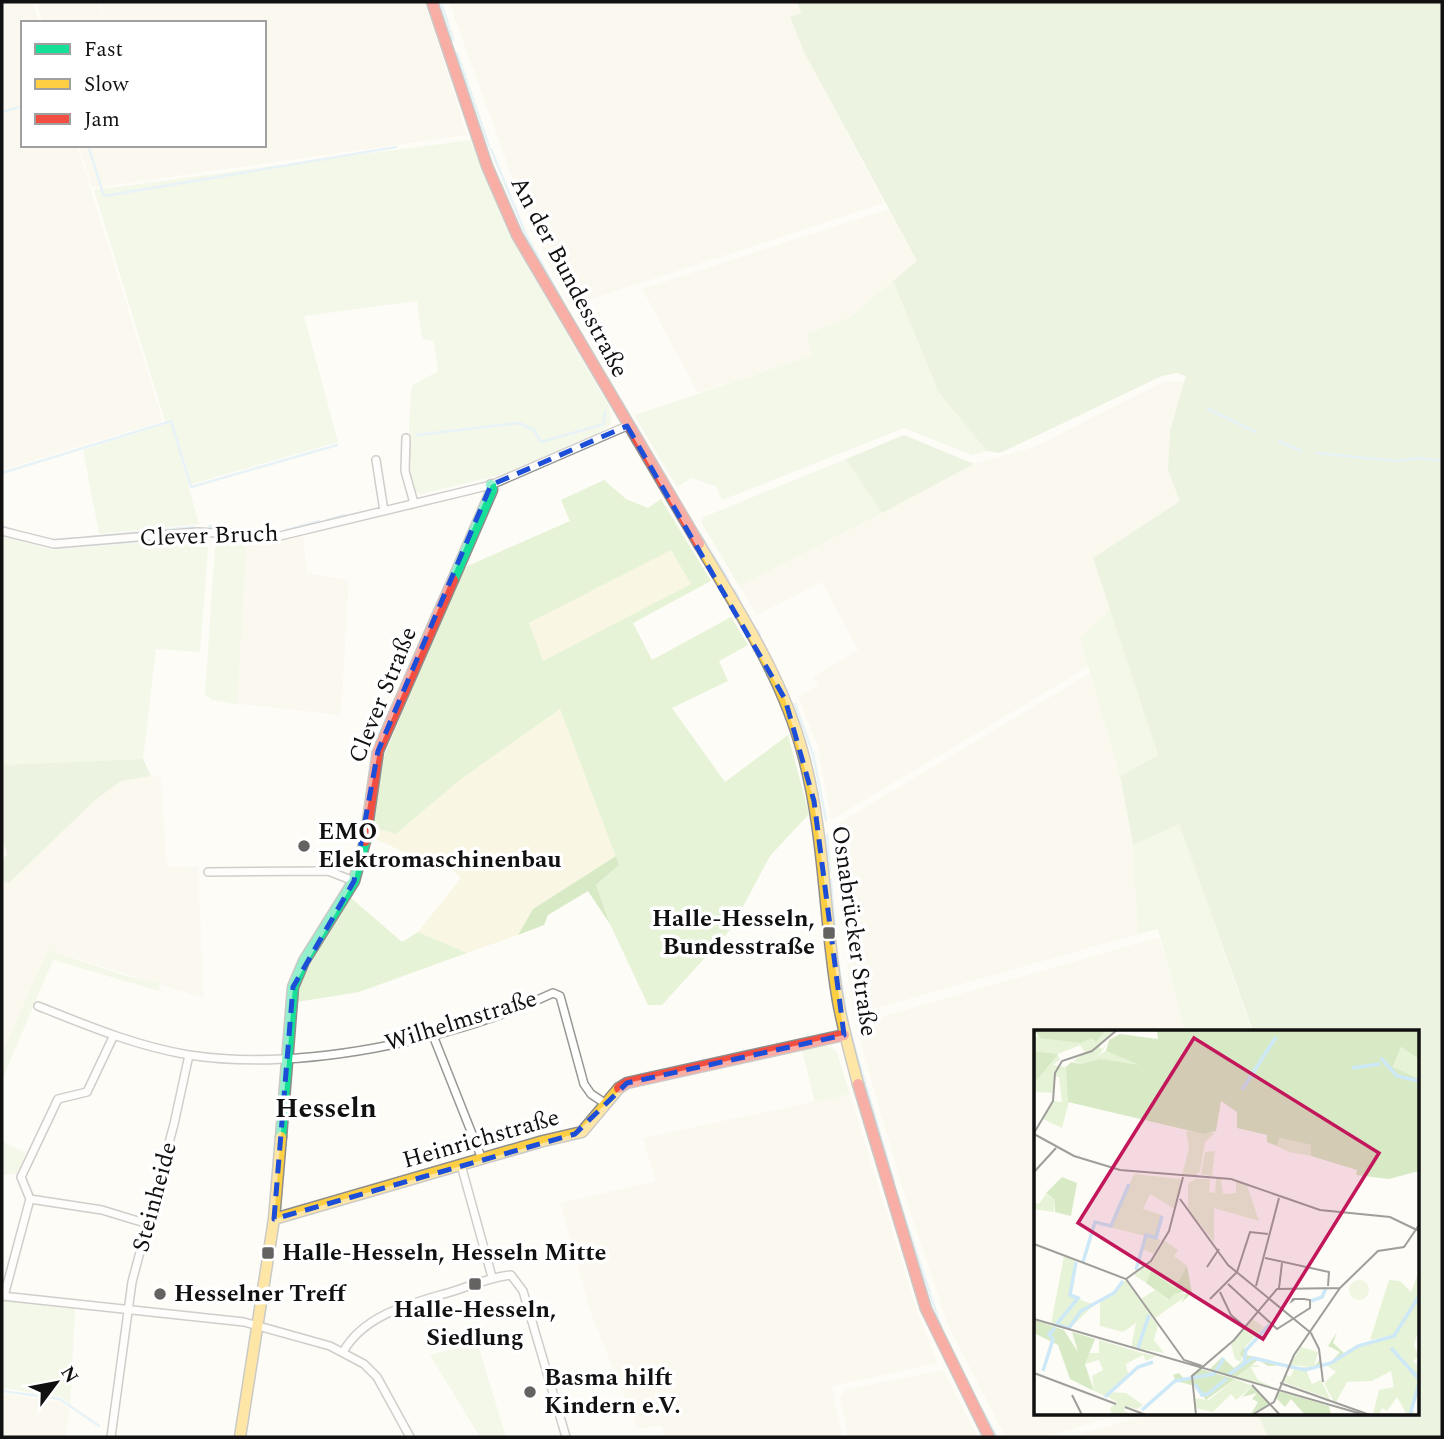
<svg xmlns="http://www.w3.org/2000/svg" width="1444" height="1439" font-family="Spectral,serif">
<rect width="100%" height="100%" fill="#fdfcf7"/>
<path fill="#f9f7e4" d="M2 2H33L39 23H23V145H77L163 421 2 470Z
M36 2H99L105 21 43 23Z
M100 2H425L467 135 92 188 79 145H264V23H106Z
M449 2H797L801 13 790 18 804 52 884 203 571 306 528 222Z
M888 209 917 262 850 317 807 334 813 356 698 393 642 289Z
M1176 381 1185 383 1170 430 1168 470 1180 501 1093 558 1110 609 1080 638 1088 667 831 820 818 747 798 697 818 686 813 677 858 650 822 582 757 615 739 586 974 464 1034 447 1163 382Z
M303 532 307 573 349 580 341 715 237 704 247 539 274 541Z
M672 549 691 584 543 662 529 623Z
M1090 673 1120 776 1133 845 1138 934 853 1015 832 827Z
M560 708 616 856 533 909 518 935 467 953 418 932 461 878 445 864 413 856 371 837 372 827 396 834 461 779Z
M151 776 161 777 167 866 198 867 204 998 48 950 2 1053V881L9 883 93 801 121 781Z
M1159 937 1185 1031H1036V1413H1126L1045 1437H1005L947 1323 902 1187 855 1024Z
M850 1094 917 1311 938 1363 832 1386 842 1437H664L662 1426 637 1429 589 1308 560 1203 655 1181 643 1138Z
M943 1370 978 1437H848L840 1398 845 1390Z
M2 1393 60 1402 70 1408 65 1437H2Z
M1154 1413H1257L1268 1437H1070Z"/>
<path fill="#e7f3d7" fill-rule="evenodd" d="M470 140 508 233 610 408 611 424 602 431 504 474 421 494 414 491C406 456 409 421 412 386L438 371 434 341 422 339 417 301 304 316 338 442 188 485 199 524 99 534 83 450 166 424 94 190Z
M893 281 939 393 987 451 972 455 904 428 722 500 716 486 691 478 677 487 634 415 812 356 807 334 850 317Z
M846 459 882 513 739 586 701 522 704 517Z
M604 480 626 499 648 508 661 499 711 581 633 623 652 660 731 617 748 645 719 661 728 681 672 708 725 782 788 735 809 814 770 856 731 929 662 1005H648L610 924 596 885 619 865 560 709 461 779 396 834 372 827 384 756 463 568 570 521 561 500ZM671 550 691 584 543 661 529 623Z
M2 536 53 550 195 538 208 548 200 652 156 649 143 759 2 765Z
M225 539H247L237 704 212 700 205 694 215 548Z
M1110 609 1158 755 1120 776 1080 638Z
M1179 823 1252 1031H1185L1158 929 1138 934 1133 845Z
M351 898 402 942 418 932 467 953 359 992 297 1002C300 965 332 929 351 898Z
M48 950 126 976 160 983 159 991 53 960 2 1080V1053Z
M825 1045 836 1050 850 1094 815 1102 802 1050Z
M2 1141 26 1153 18 1173 2 1175Z
M2 1300 75 1309 70 1404 62 1397 2 1388Z
M477 1342 506 1437H480L430 1355Z"/>
<path fill="#d8eac5" d="M797 2H1442V1437H1268L1257 1413H1418V1031H1253L1179 824 1133 845 1120 776 1158 755 1093 558 1180 501 1168 471 1170 430 1186 376 1177 373 1162 376 1000 453 987 451 939 393 893 281 917 261 804 52 790 17 801 13Z
M904 435 974 464 882 513 846 459Z
M143 759 151 776 121 781 94 801 9 883 2 881V859L7 855 2 836V765Z
M616 856 619 865 596 885 610 924 588 891 548 915 544 925 518 935 533 909Z"/>
<g fill="none" stroke-linecap="round" stroke-linejoin="round">
<path stroke="#cde8f7" stroke-width="2.5" d="M441 2 453 40
M457 53 489 146
M2 112 23 106
M88 145 104 196 396 147
M491 149 526 235 562 300
M1208 409 1256 432
M417 435 519 423 534 430 541 442 604 424 605 412
M1279 441 1301 451
M1317 453 1395 461 1418 458 1442 461
M2 473 171 421 191 487 337 445
M327 520 345 515
M2 526 19 532
M209 526 240 531
M286 530 319 521
M698 531 728 579
M2 535 55 548 201 536
M89 537 194 527
M52 540 76 538
M734 589 739 598
M757 630 760 635
M795 704 813 754 826 820
M827 835 830 872
M831 880 835 931
M838 961 846 1013
M850 1031 894 1182
M897 1194 941 1327
M2 1391 60 1399 99 1426
M981 1408 997 1437"/>
<g stroke="#979795" stroke-width="10">
<path id="street" d="M406 438 405 471 414 503
M376 460 384 511
M2 531 54 544 197 532 280 536 491 485 627 426
M208 872 328 871 354 881
M38 1006C88 1026 136 1046 189 1055 300 1072 453 1040 553 993L560 996 584 1084 591 1094 603 1102
M432 1033 482 1159
M461 1165 492 1277
M30 1199 102 1210 148 1224
M2 1296 244 1322 330 1346 364 1364 377 1377 410 1437
M4 1296 30 1199 21 1177 58 1099 87 1092 113 1037
M343 1352C365 1313 414 1303 454 1291 473 1285 491 1277 511 1275L523 1291 566 1437
M111 1437 132 1282 174 1124 189 1055"/>
</g>
<g stroke="#8e8d8b" stroke-width="13">
<path id="fast" d="M453 580 492 490 491 485
M281 1137 293 987 304 961 354 881 365 841"/>
</g>
<g stroke="#8e8d8b" stroke-width="13">
<path id="slow" d="M699 544C739 611 783 678 803 754 825 834 824 919 838 1001 843 1029 851 1057 858 1084
M274 1219 543 1141 582 1132 619 1088
M240 1437 274 1219 281 1137"/>
</g>
<g stroke="#8e8d8b" stroke-width="13">
<path id="jam" d="M432 2 487 166 517 235 699 544
M365 841 378 751 453 580
M858 1084 926 1309 989 1437
M619 1088 627 1083 844 1035"/>
</g>
<use href="#street" stroke="#fffffe" stroke-width="7"/>
<use href="#fast" stroke="#16e098" stroke-width="10"/>
<use href="#slow" stroke="#ffcf43" stroke-width="10"/>
<use href="#jam" stroke="#f24e42" stroke-width="10"/>
</g>
<path d="M0 0H1444V1439H0ZM627 426 785 699 814 801 844 1035 627 1083 575 1134 274 1219 293 987 354 881 378 751 491 485Z" fill="#fdfcf7" fill-opacity=".55" fill-rule="evenodd"/>
<path fill="none" stroke="#1d4ed8" stroke-width="5" stroke-dasharray="14 9" stroke-linejoin="round" d="M627 426 785 699 814 801 844 1035 627 1083 575 1134 274 1219 293 987 354 881 378 751 491 485Z"/>
<g fill="#646362" stroke="#fff" stroke-width="2.5">
<circle cx="304" cy="846" r="7"/>
<rect x="822" y="926" width="14" height="14" rx="3.5"/>
<rect x="261" y="1246" width="14" height="14" rx="3.5"/>
<rect x="468" y="1277" width="14" height="14" rx="3.5"/>
<circle cx="160" cy="1294" r="7"/>
<circle cx="530" cy="1392" r="7"/>
</g>
<g text-anchor="middle" dominant-baseline="central" stroke-width="7" stroke-linejoin="round" paint-order="stroke">
<g font-size="24" fill="#111" stroke="#fff">
<text transform="translate(569 277) rotate(62)">An der Bundesstraße</text>
<text transform="translate(209 536) rotate(-2)">Clever Bruch</text>
<text transform="translate(383 695) rotate(-68)">Clever Straße</text>
<text transform="translate(854 931) rotate(82)">Osnabrücker Straße</text>
<text transform="translate(461 1021) rotate(-17)">Wilhelmstraße</text>
<text transform="translate(481 1139) rotate(-16)">Heinrichstraße</text>
<text transform="translate(155 1197) rotate(-75)">Steinheide</text>
</g>
<g font-size="24" font-weight="bold" fill="#111" stroke="#fff" text-anchor="start">
<text x="318" y="832">EMO<tspan x="318" dy="28">Elektromaschinenbau</tspan></text>
<text x="815" y="919" text-anchor="end">Halle-Hesseln,<tspan x="815" dy="28">Bundesstraße</tspan></text>
<text x="282" y="1253">Halle-Hesseln, Hesseln Mitte</text>
<text x="174" y="1294">Hesselner Treff</text>
<text x="475" y="1310" text-anchor="middle">Halle-Hesseln,<tspan x="475" dy="28">Siedlung</tspan></text>
<text x="544" y="1378">Basma hilft<tspan x="544" dy="28">Kindern e.V.</tspan></text>
</g>
<g font-size="28" font-weight="bold" fill="#111" stroke="#fff">
<text x="326" y="1108">Hesseln</text>
</g>
</g>
<g transform="translate(1034 1030)">
<rect width="385" height="385" fill="#fdfcf7"/>
<path d="M71 0 81 3 64 16 68 19 74 13 65 25 72 21 107 35 96 37 66 29 47 34 39 31 51 23 46 15 24 24 0 21V6L47 13ZM367 17 385 29V49L359 38ZM23 24 26 29 19 35 32 37 35 72 28 98 9 89 19 71 28 72 25 47H21L19 63 0 62V54ZM152 101 181 103 171 112 166 141 161 146 148 145 155 118ZM244 108 277 115V126L255 122 243 116ZM181 121 178 146 167 144 171 122ZM100 144 147 149 141 179 116 164 109 179 128 185 121 208 127 210 120 224 108 219 111 206 76 197ZM161 149H176L175 162 181 163 182 149H187L189 164 202 163V151L213 155 225 191 180 178V212L154 179V154ZM12 164 21 170 20 182 0 179V172L5 174ZM131 211 144 220 140 226 153 236 141 258 117 241 112 253 100 245 118 232ZM30 226 41 231 35 265 60 275 35 299 17 294ZM385 241V299L380 315 385 326 379 331 385 337V355L378 378 381 385H373L363 367 353 381 348 378 345 385 339 384 345 360 360 357 357 341 338 351 313 352 301 374 290 353 302 342 292 335 324 317 359 305 336 310 355 250 366 251 377 262ZM92 250 124 296 120 310 130 323 97 317 102 293 89 302 66 296V273ZM121 260 134 270 140 263 155 264 121 288 107 269ZM218 289 230 297 210 318 207 332 201 329 197 314ZM65 310 108 323 122 326 112 331 109 325 92 334 94 344 71 366 60 361 58 346 69 340 65 330 51 334 55 323H65ZM267 317 284 322 280 337 256 335ZM223 335 226 337H217L224 350 243 359 201 348 211 336ZM260 339 272 340 278 354 287 350 296 369 249 352 251 344 256 347ZM201 349 219 356 202 370 197 364 179 382 162 378 159 368 175 370ZM77 362 92 363 109 375 103 379 92 376 90 381 99 385H78L76 378 83 372 72 366Z" fill="#e7f3d7"/>
<path d="M0 0H71V1L62 12 58 8 47 13 6 8ZM123 0H385V29L367 17 359 37 385 49V141L355 149 322 145 323 140 277 126V115L245 108 243 116 233 112V105L203 98V82L187 71 182 101 170 104 34 72 32 37 37 32 47 34 66 29 105 35 72 21 75 10 86 4 124 9ZM0 21 24 24 0 54ZM28 147 43 153 37 186 21 182V170L12 163ZM153 236 158 263 147 273 154 261 140 264 135 270 112 253 117 241 141 258ZM0 290 30 300 44 322 38 302 61 309 51 334 60 361 36 349 24 315 0 303ZM303 302 299 313 311 324 298 333 273 341V346L272 340 254 338 280 337 286 329 287 336 297 332 306 322 294 316ZM210 317 212 325 253 335 234 336 224 330 201 348 175 340 188 327 200 338 210 330 206 323ZM166 339 201 349 172 370 161 356 142 351 139 345 145 343 151 350ZM219 356 236 374 217 384 224 372 218 369 223 363 208 367ZM244 361 295 376 297 385H271L257 369 251 377 242 368Z" fill="#d8eac5"/>
<path d="M315 260a10 10 0 1 1 20 0a10 10 0 1 1-20 0Z" fill="#f0f6e1"/>
<path fill="none" stroke="#cde8f7" stroke-width="3.5" d="M347 28 363 46 385 51M318 38 346 34M208 60 242 7M42 232 36 265 44 268 22 295 35 298 47 281 80 263 89 251M49 232 61 192 77 196 95 154M102 240 112 205 122 208 128 186M277 271 288 267 292 258M104 318 115 285M357 318 385 349M210 333 212 320 235 295M9 341 19 309 15 304 21 298M194 345 219 328 271 340 297 333 324 316 360 306 385 266M161 354 168 365 174 364 193 348M71 367 104 337 119 332M108 380 141 351 180 344 190 328M376 385 385 353"/>
<path fill="none" stroke="#9f9e9b" stroke-width="2" d="M0 103 19 71 21 43 28 31 58 21 83 0M0 104 40 126 86 140 197 149 286 180 356 187 385 201M0 142 22 118M146 169 194 235 277 303M0 214 92 249 150 330 168 336M231 228 295 242 294 256M173 237 185 219M92 249 117 231 135 201 149 147M194 254 243 299 276 278V270L270 269H259L258 271 261 269M222 256 245 168M245 258 248 233M186 262 197 285 211 297M176 269 203 242 216 202 234 204M0 289 331 385M277 303 285 319 289 352M0 343 82 374M246 353 336 385M218 355 246 385M38 365 48 385M91 377 112 385M162 385 158 346 200 310 243 259 306 258M218 385 240 372 260 325 306 258 344 221 370 217 385 195"/>
<path fill="#c2185b" fill-opacity="0.15" stroke="#c2185b" stroke-width="3.5" d="M160 8 345 123 229 309 44 193Z"/>
<rect width="385" height="385" fill="none" stroke="#111" stroke-width="3.5"/>
</g>
<rect width="1444" height="1439" fill="none" stroke="#111111" stroke-width="7"/>
<rect x="21" y="21" width="245" height="126" fill="#ffffff" stroke="#a0a0a0" stroke-width="2"/>
<rect x="35" y="44" width="35" height="10" fill="#16e098" stroke="#a0a0a0" stroke-width="2"/>
<text x="84" y="56" font-size="21" fill="#111111">Fast</text>
<rect x="35" y="79" width="35" height="10" fill="#ffcf43" stroke="#a0a0a0" stroke-width="2"/>
<text x="84" y="91" font-size="21" fill="#111111">Slow</text>
<rect x="35" y="114" width="35" height="10" fill="#f24e42" stroke="#a0a0a0" stroke-width="2"/>
<text x="84" y="126" font-size="21" fill="#111111">Jam</text>
<g transform="translate(56 1383) rotate(58)" stroke="#ffffff" stroke-width="5" paint-order="stroke">
<path d="M0-5L12 26L0 18L-12 26Z" fill="#111111"/>
<text y="-10" font-size="19" font-weight="bold" text-anchor="middle" fill="#111111">N</text>
</g>
</svg>
